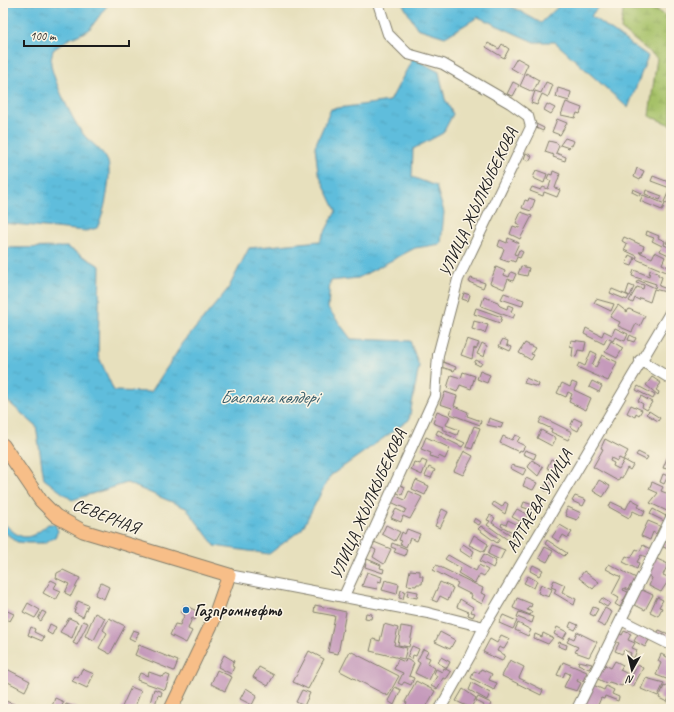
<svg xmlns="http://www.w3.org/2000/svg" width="674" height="712" font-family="Caveat,sans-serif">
<defs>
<pattern id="wetland-marsh" width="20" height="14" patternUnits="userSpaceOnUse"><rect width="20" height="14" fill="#a6c168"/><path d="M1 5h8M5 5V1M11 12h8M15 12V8" fill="none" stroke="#8ea55a"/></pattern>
<pattern id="water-ripples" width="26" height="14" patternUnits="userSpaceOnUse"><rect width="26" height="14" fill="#5ebddc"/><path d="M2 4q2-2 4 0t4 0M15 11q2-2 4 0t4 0" fill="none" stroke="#51a2bc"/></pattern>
</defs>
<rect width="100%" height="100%" fill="#fcf5e5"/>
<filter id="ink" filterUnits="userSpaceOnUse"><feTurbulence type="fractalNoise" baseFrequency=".025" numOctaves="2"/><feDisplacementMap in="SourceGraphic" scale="8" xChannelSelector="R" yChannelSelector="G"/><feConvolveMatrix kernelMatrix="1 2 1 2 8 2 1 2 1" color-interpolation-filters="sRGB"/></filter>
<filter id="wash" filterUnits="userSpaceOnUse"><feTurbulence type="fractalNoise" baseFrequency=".012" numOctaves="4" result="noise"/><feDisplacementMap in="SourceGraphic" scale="16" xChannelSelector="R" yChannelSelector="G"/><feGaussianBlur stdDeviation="0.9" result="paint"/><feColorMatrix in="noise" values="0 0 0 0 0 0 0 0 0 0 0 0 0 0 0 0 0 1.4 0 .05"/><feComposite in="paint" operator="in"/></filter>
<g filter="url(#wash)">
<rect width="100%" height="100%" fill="#e7e0bd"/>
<path fill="url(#wetland-marsh)" stroke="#616e42" d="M624 3H644L671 19V125L649 116 657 58 621 29Z"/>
<path fill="url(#water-ripples)" stroke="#3d6c7c" d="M3 3H109L89 30 67 40 53 50C52 55 50 61 51 65 53 79 74 124 84 135 91 143 104 151 108 162 112 176 104 216 97 228L86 231 3 223Z
M402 3H505L541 23 562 3H601L591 16 648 56 628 108 555 42H534L478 17 445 37 417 28Z
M413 58 439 72 445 99 453 114 443 133 413 149 412 177 436 186 444 212 441 244 415 248 358 278 330 281 328 308 351 339 410 341 419 366 409 420 330 476 302 529 269 554 215 546 186 508 127 483 72 500 44 479 36 426 3 397V248L67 247 100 266 98 355 114 391 151 392 183 343 228 289 249 248 320 241 336 211 318 172 315 146 331 109 390 101Z
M3 522C21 541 28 542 48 524H55L58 531 55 537 44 543H28L17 542 3 531Z"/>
<g id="blocks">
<path fill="#c59abb" d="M488 43 499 49 502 44 509 49 504 58 486 47Z
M517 58 528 64 523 75 511 68Z
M526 73 539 80 533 92 520 86Z
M513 82 519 85 513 96 507 94Z
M546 82 553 85 548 97 542 94 537 105 531 103 535 91 541 93Z
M558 88 571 92 569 101 556 97Z
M566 102 582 108 580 114 577 113 575 118 561 115Z
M547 104 555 108 551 114 544 110Z
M557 119 567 123 560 135 552 132Z
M536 124 544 128 543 131 534 127Z
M565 138 574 141 572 146 570 145 569 148 560 145Z
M549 141 557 143 559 146 556 153 566 157 565 161 553 157 554 155 545 152Z
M526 153 532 156 529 161 524 159Z
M637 168 644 171 640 180 634 177Z
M536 170 547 174 544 183 533 178Z
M553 171 560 174 555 188 560 190 557 197 544 192 543 196 530 191 532 187 541 190 543 187 548 189 551 181 547 179 549 174 552 175Z
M653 176 671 183 670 188 651 181Z
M633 189 642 193 640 196 632 192Z
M646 190 662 196 660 200 645 194Z
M668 193 671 194V205L664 202Z
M643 195 665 204 662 210 640 201Z
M529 198 535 200 531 211 522 208 525 200 528 201Z
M521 212 532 216 520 239 510 234 513 226 519 228 520 225 516 223Z
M647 231 659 236 658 238 665 241 664 245 671 248V256L660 251 662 246 652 241 654 238 646 235Z
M671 235V246L666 243Z
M624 237 644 246 642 252H639L652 258 655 252 665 257 662 264 671 268V274L636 259 637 256 624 250 627 244 622 241Z
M508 238 519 243 514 254 517 255 519 250 523 252 520 258 517 257 515 262 510 260 509 262 500 259 504 249 498 246 500 240 507 243Z
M629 255 635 258 632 266 626 264Z
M521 266 529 268 527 276 518 274Z
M496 267 505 271 504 275 509 277 511 272 516 274 513 281 508 279 504 289 490 283Z
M634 270 649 276 650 270 658 273V275L662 277 659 286 667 289 666 292 654 289 650 302 640 298 639 300 635 298 633 303 629 301 637 287 643 289 644 285 636 283 638 280 655 288 656 284 632 276Z
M471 278 485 283 483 288 469 282Z
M629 285 634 287 630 296 626 294Z
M612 289 629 296 627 300 610 293Z
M464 293 470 295 468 301 462 299Z
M504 293 524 300 522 306 501 299Z
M484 297 498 302V304L500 306 507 309 508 305 513 307 511 312 515 314 513 318 481 306Z
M596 299 614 304 611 311 594 303Z
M618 305 627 312 629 309 645 316 640 326 636 324 632 332 618 326 620 322 610 317Z
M476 308 502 317 500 323 474 314Z
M474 321 488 325 485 333 472 329Z
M586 328 602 336 604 331 612 335 615 328 628 334 625 341 615 337 613 341 607 338 604 344 584 334Z
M630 335 636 338 634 342 628 340Z
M467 339 479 343 476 349 474 348 472 359 461 355Z
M503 339 508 341 507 345 512 347 510 351 499 346Z
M571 340 586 342 584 351 578 350 576 357 572 356 573 347 570 346Z
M611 341 623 348 617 358 605 352Z
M482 343 487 346 484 357 477 354Z
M525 343 535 348 531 354 534 355 531 360 519 353Z
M591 351 597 354 592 365 596 367 602 355 617 362 608 381 577 367 579 363 585 366Z
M476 360 482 363 480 366 474 363Z
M443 362 456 367 454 371 441 367Z
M480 371 490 375 487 383 477 379Z
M463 372 475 376 471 389 460 385 457 392 447 388 451 375 461 378Z
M652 377 661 383 656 390 659 392 658 395 646 385Z
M526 378 539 384 538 387 524 383Z
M592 381 602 386 599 392 589 387Z
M572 382 577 384 574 390 591 398 586 410 569 402 572 394 568 392 566 397 557 393 562 383 570 387Z
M638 386 655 395 653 399 636 390Z
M445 392 457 396 454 406 468 412 467 416 481 421 480 425 450 414 452 408 440 404Z
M641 396 652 402 647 410 642 407 643 404 638 401Z
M631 405 642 410 639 415 636 413 635 417 627 413Z
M437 411 450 416 446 425 459 430 457 435 442 429 443 427 433 423Z
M649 411 660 418 658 421 646 414Z
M542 417 572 432 568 440 551 432 552 429 539 423Z
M489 418 503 423 501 428 487 425Z
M574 418 582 422 578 431 570 427Z
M474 426 480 428 472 449 466 447Z
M438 430 465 443 462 447 436 434Z
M541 430 556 438 552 446 537 438Z
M515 435 520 437 517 442 525 446 522 451 520 450 519 452 500 443 503 436 512 440Z
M426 437 450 448 445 459 439 456 438 459 430 456 431 453 421 449Z
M605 439 628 451 623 460 619 458 617 461 611 458 610 461 614 463 613 466 619 469 624 460 633 465 630 470 627 468 622 478 620 477 618 481 593 467 603 449 601 448Z
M525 450 536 454 534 459 523 454Z
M464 451 473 456 463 475 454 471Z
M638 452 648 457 646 460 636 455Z
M667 458 671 460 667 469 663 468Z
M551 459 559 462 555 472 547 468Z
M422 460 427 462 422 475 411 470 414 462 420 464Z
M532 460 543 467 538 476 528 467Z
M512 465 526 469 523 475 510 468Z
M429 467 435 470 431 478 425 476Z
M663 474 668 476 664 484 660 482Z
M526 478 537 483 533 490 523 486Z
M549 479 552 481 546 491 543 489Z
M416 480 429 486 425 495 412 489Z
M599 480 610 486 603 497 593 491Z
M652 482 663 487 661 491 671 495V501L668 500 667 502 671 504 667 511 650 503 658 493 649 489Z
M400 485 405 487 402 495 397 493Z
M409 491 422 497 410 519 403 516 401 522 391 518 396 509 404 513 406 509 391 502 394 495 405 500Z
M575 496 586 500 583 506 572 501Z
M631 499 640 504 638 507 645 511 643 516 633 511 629 518 609 507 611 502 626 509Z
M494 502 502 507 505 502 508 504 505 514 492 505Z
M524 502 533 505 531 510 522 507Z
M568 507 581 513 577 520 566 516 567 514 565 513Z
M442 509 448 512 440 528 435 526Z
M517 509 528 515 523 523 512 517Z
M653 509 666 516 664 521 650 514Z
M490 515 495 518 492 523 514 537 511 542 487 525 490 521 487 520Z
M475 518 481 522 479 525 473 522Z
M508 520 520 526 516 534 501 526 502 523 506 525Z
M648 521 660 526 656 534 653 532 650 540 641 536Z
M386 525 400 532 395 541 382 534Z
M560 525 572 532 568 538 563 535 559 542 552 537Z
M481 526 500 539 497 543 478 529Z
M407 529 420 534 417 541 410 538 406 547 400 544 402 541 399 540 402 532 405 534Z
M474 535 488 544 484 552 469 545Z
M547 540 567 553 564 556 545 544Z
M374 542 391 549 384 564 373 557 376 550 372 548Z
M665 542 671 544V550L663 547Z
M392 543 407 549 405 556 394 552 396 549 391 547Z
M463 544 474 551 471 558 459 550Z
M492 545 505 550 500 560 488 554Z
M643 545 650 549 646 557 641 555 637 562 639 563 637 569 623 562 626 556 631 558 636 549 640 551Z
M545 547 553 551 547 562 539 558Z
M484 554 496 561 493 568 480 561Z
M448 555 476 571 479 565 488 570 484 576 480 574 475 583 458 573 461 568 445 559Z
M655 558 668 564 663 575 670 578 661 592 649 586 652 578 648 575Z
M367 559 381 565 380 568 384 569 383 573 365 567Z
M609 564 636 578 632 586 630 585 628 590 624 588 623 590 628 592 620 607 615 604 619 598 612 594 621 577 606 569Z
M436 565 483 588 481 593 486 595 482 604 471 598 472 595 456 587 458 583 433 570Z
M533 565 543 570 539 576 530 571Z
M63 570 80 578 71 596 65 593 69 584 56 578 57 573Z
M410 570 420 571V576H423L422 584H417L416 586 407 585Z
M584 571 599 582 593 589 579 578Z
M367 572 382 577 381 582 378 581 377 589 362 586Z
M528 576 537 581 534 588 524 583Z
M51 580 57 583 54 588 61 591 56 600 43 593Z
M385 580 399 584 397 594 382 590Z
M554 580 565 585 562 592 576 599 574 605 554 593 556 589 551 587Z
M440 582 453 588 448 600 440 596 437 602 432 600Z
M101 583 109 587 104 599 95 595Z
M541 584 552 589 549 597 538 593Z
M640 589 653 595 645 610 633 604Z
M401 590 405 591 403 599 399 598Z
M408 590 418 592 417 598 407 596Z
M657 597 663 600 659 607 662 608 658 616 650 612Z
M517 598 532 604 531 607 529 606 527 610 532 612 530 615 513 608Z
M602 598 610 603 607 607 599 602Z
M460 599 473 607 471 612 475 613 473 617 468 615 469 612 457 607Z
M78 601 88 605 83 617 74 612Z
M28 603 40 610 35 618 23 612Z
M184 605 199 612 195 620 192 618 188 629 192 631 186 643 170 635 175 624 180 625 185 614 181 613Z
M315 605 346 612 338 654 328 652 335 616 314 612Z
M593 607 598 609 594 616 590 614Z
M605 608 612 612 605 627 597 623Z
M3 609 14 614 10 621 3 618Z
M42 611 46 613 41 621 38 619Z
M519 612 534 617 532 623 517 617Z
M95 613 105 618 94 640 85 636Z
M366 613 372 614 371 619 365 618Z
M503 615 517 621 513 629 499 623Z
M69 618 78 622 72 638 60 632Z
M109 618 125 626 110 654 99 648 107 633 103 630Z
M83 621 88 623 77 645 73 643Z
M571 622 578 625 575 630 569 627Z
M518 623 531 630 528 636 515 630Z
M50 624 56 627 52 635 47 632Z
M384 624 398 628 394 645 407 648 404 659 370 651 373 639 380 641Z
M401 626 413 628 409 647 398 645Z
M31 627 35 629 34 632 44 637 42 641 28 635Z
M557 627 567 632 563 639 554 634Z
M133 630 139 632 135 641 129 638Z
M659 630 671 635V642L656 635Z
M624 631 631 634 628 640 635 643 632 648 637 650 634 658 630 656 631 653 624 650 622 654 615 651 619 643 615 641 618 633 622 635Z
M440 632 455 640 450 649 435 642Z
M577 632 597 642 589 657 575 652 578 647 567 642 570 637 574 639Z
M543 633 553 638 548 644 534 638 535 634 542 637Z
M638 634 649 640 645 647 634 641Z
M501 635 510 639 504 649 499 647 497 651 505 655 502 661 483 652 490 639 497 643Z
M559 642 567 645 566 649 558 646Z
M139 645 178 661 174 671 135 655Z
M412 646 419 649 416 656 413 655 412 659 407 657Z
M423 649 428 651 425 656 430 658 427 664 435 668 429 680 415 673 420 663 417 661Z
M309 651 324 659 308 689 293 682Z
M350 651 399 676 388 696 340 671Z
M661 654 671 659V679L669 680 656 675 661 663 658 661Z
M224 655 234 661 232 666 234 667 231 674 218 667Z
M441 657 450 662 447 668 438 663Z
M398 659 405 662 406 659 414 663 409 676 414 678 411 685 404 682 402 685 398 683 403 673 394 669Z
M510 660 524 667 519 678 543 690 541 695 502 676Z
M579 661 592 664 589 669 578 664Z
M615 661 623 665 620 670 628 674 622 686 609 682 608 684 596 678 603 664 611 668Z
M563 662 587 672 583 681 578 679 577 681 581 683 577 691 564 687 570 674 565 672 563 677 557 675Z
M638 665 643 668 633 687 627 684Z
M3 667 30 681 25 691 6 681 7 678 3 676Z
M259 667 274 675 268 686 253 677Z
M444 668 451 672 446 679 443 678 437 689 431 686 437 676 434 674 436 669 442 672Z
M82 669 94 674 87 688 72 681 75 676 78 678Z
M481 669 492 674 489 680 497 683 494 690 471 678 474 671 479 673Z
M217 670 232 677 225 691 211 684Z
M149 672 163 677 165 674 170 676 165 690 137 680 140 673 148 676Z
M646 678 664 683 658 696 641 689Z
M416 681 435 691 425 709H409L405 707 407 703 405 702Z
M669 681 671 682V694L667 702 659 698 664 686 666 687Z
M472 683 490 693 487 700 469 690Z
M591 684 604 690 606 686 614 690 612 694 619 697 618 701 605 696 604 699 601 698 598 705 608 709H586L581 707Z
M131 687 141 691 134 709H121Z
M395 687 401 690 394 705 388 701Z
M246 688 257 695 252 705 240 699Z
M154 689 162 692 161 696 158 695 155 705 150 703Z
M463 689 476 698 471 708 456 701Z
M302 690 310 693 304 706 296 702Z
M478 697 491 703 489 709H482L484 705 476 701Z
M55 698 64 702 60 709H51Z
M3 700 21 707 20 709H3Z
M66 704 77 708V709H64Z"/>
</g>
</g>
<g filter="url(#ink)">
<use href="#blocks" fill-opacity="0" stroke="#827e6c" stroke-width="1"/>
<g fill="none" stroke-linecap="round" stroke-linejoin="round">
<g stroke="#827e6c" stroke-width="12">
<path id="minor" d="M640 360 671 379
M229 575 428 613 484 627
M344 596 435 396 438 355 458 279 531 127 528 116 510 103 443 64 408 54 388 34 378 3
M621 620 671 645
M440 709 470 656 484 627 671 311
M577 709 671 518"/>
</g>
<g stroke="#827e6c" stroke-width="15">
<path id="major" d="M3 445 41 501 56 516 83 531 229 575 213 621 171 709"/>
</g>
<use href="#minor" stroke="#fff" stroke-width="10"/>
<use href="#major" stroke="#f7be88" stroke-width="13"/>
</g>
</g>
<circle fill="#1f6fb2" stroke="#fcf5e5" stroke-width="1.5" cx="186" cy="610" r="4"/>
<g text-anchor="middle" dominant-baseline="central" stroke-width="3" stroke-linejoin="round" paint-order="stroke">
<g font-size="17" fill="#1c1c1c" stroke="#fcf5e5">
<text transform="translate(478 202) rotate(-65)">УЛИЦА ЖЫЛКЫБЕКОВА</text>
<text transform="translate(539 501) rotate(-60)">АЛТАЕВА УЛИЦА</text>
<text transform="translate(368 504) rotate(-66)">УЛИЦА ЖЫЛКЫБЕКОВА</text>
<text transform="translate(106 516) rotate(21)">СЕВЕРНАЯ</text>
</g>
<g font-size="17" font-weight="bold" fill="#1c1c1c" stroke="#fcf5e5" text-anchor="start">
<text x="194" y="610">Газпромнефть</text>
</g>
<g font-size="18" font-style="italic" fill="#365c69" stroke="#fcf5e5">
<text x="269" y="397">Баспана көлдері</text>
</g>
</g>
<rect width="674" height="712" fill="none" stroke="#fcf5e5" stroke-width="16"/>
<g transform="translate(632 670) rotate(188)" stroke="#fcf5e5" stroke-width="3" paint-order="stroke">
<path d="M0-3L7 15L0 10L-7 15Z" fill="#1c1c1c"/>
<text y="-6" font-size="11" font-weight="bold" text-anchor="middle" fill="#1c1c1c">N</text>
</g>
<path d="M24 40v6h105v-6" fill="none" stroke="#1c1c1c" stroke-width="2"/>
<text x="30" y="40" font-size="12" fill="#1c1c1c" stroke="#fcf5e5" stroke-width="3" paint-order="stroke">100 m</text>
</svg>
